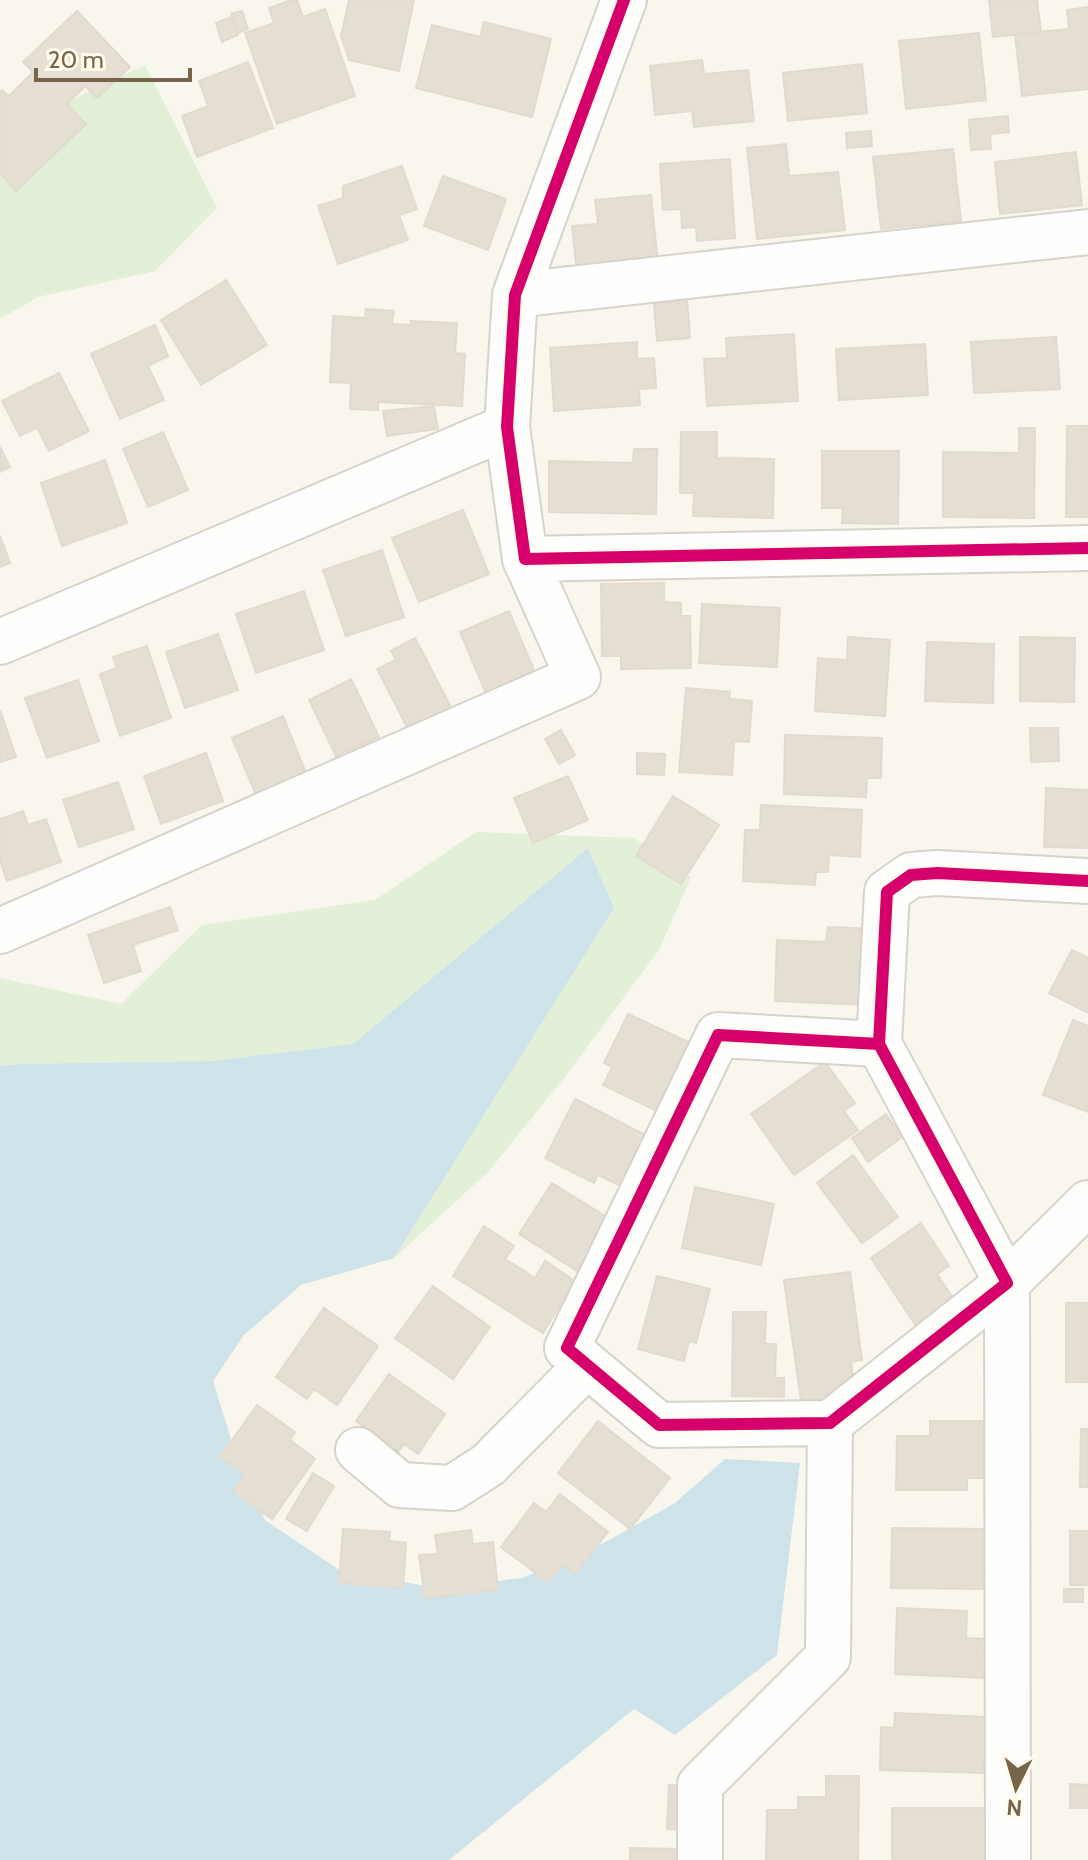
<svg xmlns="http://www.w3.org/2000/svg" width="1088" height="1860" font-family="Cabin,sans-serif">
<rect width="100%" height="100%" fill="#f8f6ed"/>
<path fill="#e1f0d7" d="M145 65 217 208 155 271 38 297 0 319V175L3 174 55 108Z
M476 832 634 838 691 877 659 950 564 1078 489 1171 394 1258 614 908 588 848 353 1044 214 1061 21 1064 0 1066V978L121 1004 202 925 375 900Z"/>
<path fill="#cde2e9" d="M588 848 614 908 394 1258 301 1285 244 1335 213 1381 234 1449 265 1520 338 1569 435 1588 522 1578 604 1543 675 1503 725 1459 800 1463 777 1655 675 1735 634 1709 449 1860H0V1066L21 1064 214 1061 353 1044Z"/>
<path fill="#e5dfd3" stroke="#e1dace" stroke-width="2" d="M291 0H297L303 17 325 9 355 96 277 124 245 33 274 23 269 8Z
M349 0H414L399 71 349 60 341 36Z
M989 0H1037L1041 32 993 37Z
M1088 7V89L1022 96 1015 34 1069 29 1067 10Z
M77 11 130 67 97 98 85 86 67 104 86 124 16 191 0 173V92L2 90 9 96 33 72 23 62Z
M242 11 248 29 238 33 231 14Z
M231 17 238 35 222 42 216 23Z
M484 22 551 39 532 117 416 88 432 25 480 37Z
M979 33 986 100 906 109 899 41Z
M702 60 704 74 748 70 754 121 694 127 692 111 655 115 650 66Z
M248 62 273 128 197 157 182 116 208 106 199 81Z
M862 64 867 113 788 121 783 73Z
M1008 116 1009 132 990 134 991 149 971 150 969 120Z
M871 131 872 146 847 148 846 133Z
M786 144 789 176 838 172 845 230 757 239 747 148Z
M953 149 961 221 881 229 873 157Z
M1076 152 1082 205 1000 214 995 162Z
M730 159 735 238 697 241 696 227 682 228 681 209 663 210 660 164Z
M402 166 417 209 399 215 408 240 338 264 318 206 343 198V186Z
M443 176 506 199 488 250 424 226Z
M651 195 658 265 577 272 572 226 598 224 595 200Z
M226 280 267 345 201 385 161 320Z
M687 298 690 338 657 341 654 302Z
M366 309 394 311 392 324 411 325V321L457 323 455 353 465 354 462 406 378 402V410L350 409 351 383 330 382 333 316 365 318Z
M155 325 168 356 148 366 164 400 120 419 91 354Z
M794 334 798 401 707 406 704 359 727 358 726 338Z
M1056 337 1060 389 974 393 971 342Z
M637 342V359L654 358 656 388 639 389 640 405 554 411 550 348Z
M925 344 928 395 839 400 836 349Z
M59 373 89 431 49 451 37 427 20 436 2 401Z
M434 406 438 429 387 436 383 411Z
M1067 426H1088V517H1066Z
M1019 428H1035L1034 518 943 517V452L1019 453Z
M163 432 188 490 148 507 123 449Z
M681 432H717V458L774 459 773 518 693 516 694 493H680Z
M0 447 10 467 0 472Z
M634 449H657L656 514 549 512V461L633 463Z
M822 451H899L898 524 842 523 843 508H822Z
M105 460 127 523 62 546 41 483Z
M463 510 489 574 419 602 392 538Z
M0 536 10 563 0 567Z
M382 550 404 617 346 636 323 570Z
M664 583V602L681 603V616H690L691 668 621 669V656H602L601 584Z
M304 591 324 650 256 673 236 614Z
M702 604 780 608 777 667 699 663Z
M509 611 536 675 487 696 460 632Z
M218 634 238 690 185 708 166 652Z
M848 637 890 640 885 716 815 711 818 658 847 660Z
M1020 637 1075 638 1074 702 1020 701Z
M415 638 452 709 409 731 377 669 396 660 391 651Z
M927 642 994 644 993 703 925 701Z
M147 646 171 718 120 736 100 674 117 668 113 657Z
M351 679 379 737 336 756 309 700Z
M78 680 99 741 47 758 25 698Z
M686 688 730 692 729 699 752 701 749 742 734 741 732 775 679 772Z
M0 710 16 757 0 762Z
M283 716 306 773 256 795 232 738Z
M1030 728H1058L1059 761 1031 762Z
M561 730 575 755 559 764 545 739Z
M785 735 882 738 881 778H867L866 797 784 794Z
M206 753 223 801 161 824 144 776Z
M637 753 665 754 664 775 637 774Z
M568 776 588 820 533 843 514 798Z
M118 782 134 829 79 847 63 800Z
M1046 788 1088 790V848L1044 847Z
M673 796 719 825 681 884 636 856Z
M761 805 862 810 860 857 829 855 828 872H816L815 885 743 881 745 830H760Z
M23 811 28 825 46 819 61 862 7 881 0 860V819Z
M170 907 178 930 133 945 141 971 104 983 88 935Z
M828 927 872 929 868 1005 775 1001 777 940 826 942Z
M1072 950 1088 958V1013L1049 993Z
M628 1014 695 1045 663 1114 603 1085 612 1067 604 1063Z
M1073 1020 1088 1026V1112L1043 1095Z
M825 1062 855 1103 844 1111 858 1130 794 1175 751 1114Z
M575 1099 653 1139 627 1189 598 1175 594 1183 545 1158Z
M886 1114 902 1137 868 1162 852 1138Z
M853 1155 898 1217 862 1243 817 1183Z
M552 1183 610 1219 577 1271 519 1234Z
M695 1187 774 1204 761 1265 682 1248Z
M921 1223 949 1266 937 1274 955 1301 916 1326 871 1258Z
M484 1226 514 1246 505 1259 535 1278 545 1261 575 1281 543 1333 453 1276Z
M850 1272 862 1360 851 1362 854 1386 843 1402 802 1408 784 1280Z
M657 1276 710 1289 696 1343 689 1341 684 1361 638 1349Z
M433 1286 490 1327 453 1379 395 1338Z
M1066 1303H1088V1382H1066Z
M324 1308 378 1346 337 1405 314 1389 307 1399 276 1377Z
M733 1312H766L765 1344H776L775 1378H784V1397L732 1396Z
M389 1374 445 1414 418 1454 404 1444 398 1452 356 1421Z
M257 1405 295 1432 290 1440 315 1459 272 1519 233 1491 245 1474 220 1457Z
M598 1421 670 1478 630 1529 558 1473Z
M930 1421H990V1478H967V1490H896L897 1436H930Z
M1081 1429H1088V1487H1080Z
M313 1473 334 1486 307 1531 286 1519Z
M560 1494 608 1532 575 1574 562 1564 548 1582 501 1547 534 1503 546 1512Z
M892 1528 988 1529 987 1589 891 1588Z
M343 1529 390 1532 389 1541 406 1543 403 1588 339 1583Z
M471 1530 473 1544 493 1542 498 1590 425 1598 419 1555 438 1554 435 1535Z
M1070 1531H1088V1585H1070Z
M1064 1589H1083V1602H1064Z
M897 1608 967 1611 966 1638 987 1639 986 1678 895 1674Z
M895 1713 986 1717 984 1773 880 1770 881 1727 894 1728Z
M826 1776H859L858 1860H766L767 1810H798V1797H826Z
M1070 1784 1088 1785V1808H1070Z
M669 1785 693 1786 691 1830 667 1829Z
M892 1808H985V1860H892Z
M630 1848 681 1849V1860H630Z"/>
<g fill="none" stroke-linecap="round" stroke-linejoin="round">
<g stroke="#d7d3cb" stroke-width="48">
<path id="minor" d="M624 0 515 295 507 427 525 559 1088 548
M515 295 1088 232
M0 642 507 427
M0 931 578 677 525 559
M879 1044 718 1035 567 1348 659 1425 830 1423 1007 1283 879 1044 887 892 911 875 937 873 1088 881
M358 1450 400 1485 452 1488 488 1465 587 1365
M700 1860V1785L828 1657 830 1423
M1008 1860 1007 1283 1088 1203"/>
</g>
<use href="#minor" stroke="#fefefc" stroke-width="44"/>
<g stroke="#fffcee" stroke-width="17">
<path id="cycleway" d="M624 0 515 295 507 427 525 559 1088 548
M879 1044 718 1035 567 1348 659 1425 830 1423 1007 1283 879 1044 887 892 911 875 937 873 1088 881"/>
</g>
<use href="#cycleway" stroke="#d6006c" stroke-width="12"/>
</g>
<g transform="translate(1016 1788) rotate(185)" stroke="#fffcee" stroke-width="6" paint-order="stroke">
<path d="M0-6L14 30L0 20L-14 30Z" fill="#78634b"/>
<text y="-12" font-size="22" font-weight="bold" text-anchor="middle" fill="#78634b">N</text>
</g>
<path d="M36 68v12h154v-12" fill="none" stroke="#78634b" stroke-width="4"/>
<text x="48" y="68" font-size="24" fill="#78634b" stroke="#fffcee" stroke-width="6" paint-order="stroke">20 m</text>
</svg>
